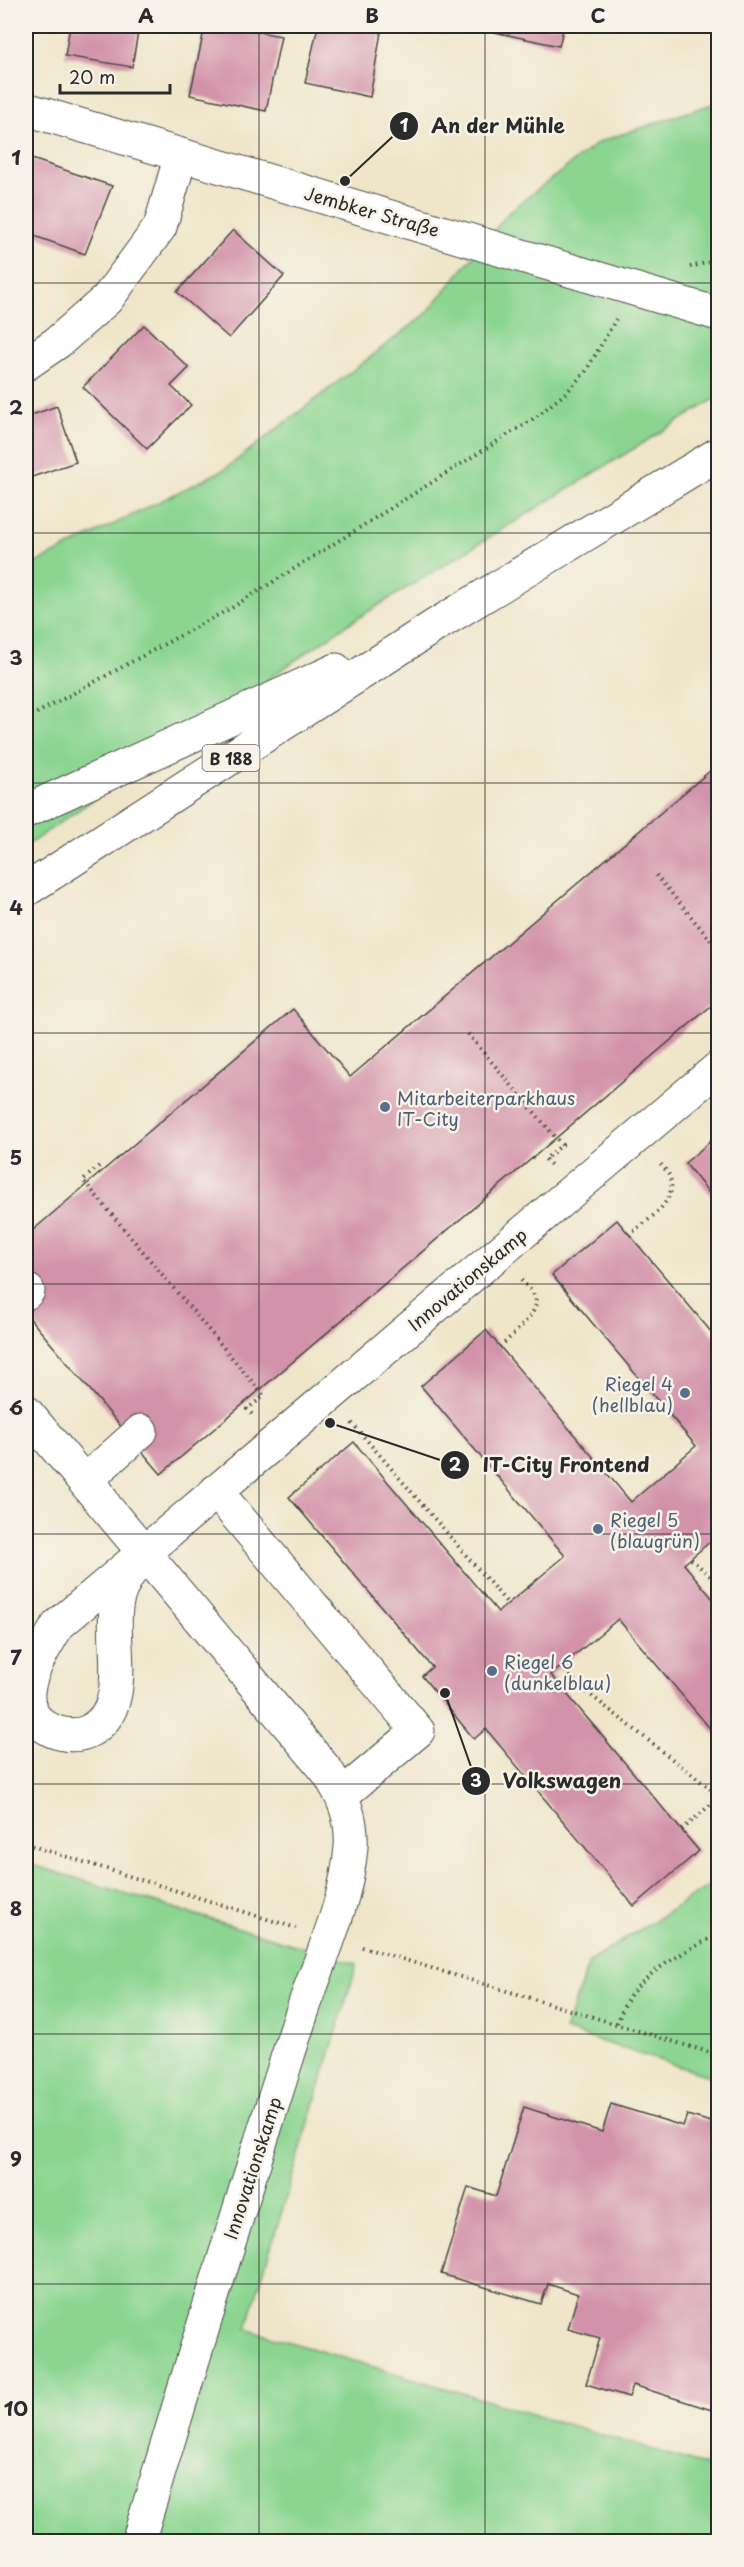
<svg xmlns="http://www.w3.org/2000/svg" width="744" height="2567" font-family="'Playpen Sans',sans-serif">
<rect width="100%" height="100%" fill="#f7f3e8"/>
<filter id="ink" filterUnits="userSpaceOnUse"><feTurbulence type="fractalNoise" baseFrequency=".0167" numOctaves="2"/><feDisplacementMap in="SourceGraphic" scale="12" xChannelSelector="R" yChannelSelector="G"/><feConvolveMatrix kernelMatrix="1 2 1 2 8 2 1 2 1" color-interpolation-filters="sRGB"/></filter>
<filter id="wash" filterUnits="userSpaceOnUse"><feTurbulence type="fractalNoise" baseFrequency=".008" numOctaves="4" result="noise"/><feDisplacementMap in="SourceGraphic" scale="24" xChannelSelector="R" yChannelSelector="G"/><feGaussianBlur stdDeviation="1.35" result="paint"/><feColorMatrix in="noise" values="0 0 0 0 0 0 0 0 0 0 0 0 0 0 0 0 0 1.4 0 .05"/><feComposite in="paint" operator="in"/></filter>
<g filter="url(#wash)">
<rect width="100%" height="100%" fill="#efe6ca"/>
<path fill="#8bd591" stroke="#5b805e" stroke-width="1.5" d="M718 102V397L348 624 26 846V568L225 469 426 314 510 211 599 142Z
M26 1863 357 1964 246 2329 718 2469V2541H26Z
M718 1880V2079L565 2030 589 1962Z"/>
<g id="blocks">
<path fill="#d292a9" d="M70 26H139L132 67 65 56Z
M205 26H227L281 36 266 111 190 95Z
M318 26H382L370 97 305 83Z
M490 26H564L559 46 489 31Z
M26 157 112 186 85 254 26 233Z
M233 230 284 276 229 338 177 292Z
M144 325 189 368 171 386 191 405 147 449 83 387Z
M57 406 76 462 26 479V417Z
M718 764V1000L161 1474 26 1314V1236L293 1009 350 1077Z
M718 1135V1204L685 1163Z
M617 1220 718 1340V1535L684 1564 718 1605V1738L618 1619 551 1675 699 1851 634 1906 486 1729 474 1739 450 1710 422 1676 432 1667 289 1497 354 1442 498 1612 565 1556 421 1386 486 1330 631 1502 696 1446 552 1275Z
M611 2104 683 2126 687 2115 718 2124V2153L712 2174 718 2176V2412L633 2385 629 2397 586 2384 600 2338 568 2329 578 2294 548 2284 541 2304 441 2274 468 2187 496 2196 524 2107 602 2132Z"/>
</g>
</g>
<g filter="url(#ink)">
<use href="#blocks" fill-opacity="0" stroke="#484743" stroke-width="1.5"/>
<g fill="none" stroke-linecap="round" stroke-linejoin="round">
<g stroke="#484743" stroke-width="35">
<path id="minor" d="M26 109 718 314
M26 364 58 342 107 299 160 227 181 155
M26 1293 28 1291
M26 1412 327 1771C342 1794 353 1817 351 1847 347 1898 325 1947 308 1995 298 2023 289 2052 280 2081 231 2234 184 2388 138 2542
M216 1491 418 1731 342 1795
M104 1504 93 1485 95 1472 141 1431
M145 1552C132 1568 118 1587 116 1608 111 1646 132 1709 89 1731 78 1737 63 1735 53 1731 3 1708 40 1656 58 1625L718 1068"/>
</g>
<g stroke="#484743" stroke-width="35">
<path id="major" d="M26 811 336 670
M26 890 436 625 718 454"/>
</g>
<path stroke="#484743" stroke-width="4" stroke-dasharray="1.5 4.5" stroke-linecap="butt" d="M690 267 718 260
M26 719 233 607 533 419 568 391 586 371 616 319
M656 875 718 949
M468 1034 562 1145 545 1159 551 1165
M99 1166 83 1180 264 1396 247 1409 253 1415
M629 1235C645 1222 681 1200 669 1175 667 1171 663 1167 660 1163
M500 1347C509 1338 536 1315 536 1303 536 1293 526 1286 520 1279
M352 1423 508 1604
M691 1559 718 1583
M561 1667 583 1689 718 1795
M682 1830 718 1798
M26 1844 296 1928
M362 1947 718 2055
M617 2023C621 2014 625 2002 631 1994 654 1966 687 1951 718 1934"/>
<use href="#minor" stroke="#fff" stroke-width="33"/>
<use href="#major" stroke="#fff" stroke-width="33"/>
</g>
</g>
<path fill="none" stroke="#2b2b2b" stroke-width="1.5" stroke-opacity="0.55" d="M259 26V2542M485 26V2542M26 283H718M26 533H718M26 783H718M26 1033H718M26 1284H718M26 1534H718M26 1784H718M26 2034H718M26 2284H718"/>
<g fill="#5c6f8a" stroke="#f7f3e8" stroke-width="2">
<circle cx="385" cy="1107" r="6"/>
<circle cx="685" cy="1393" r="6"/>
<circle cx="598" cy="1529" r="6"/>
<circle cx="492" cy="1671" r="6"/>
</g>
<g text-anchor="middle" dominant-baseline="central" stroke-width="5" stroke-linejoin="round" paint-order="stroke">
<rect fill="#f7f3e8" stroke="#686764" stroke-width="1.5" x="202.5" y="745" width="57" height="26" rx="4.5"/>
<g font-size="16" font-weight="bold" fill="#2b2b2b">
<text x="231" y="758">B 188</text>
</g>
<g font-size="18" fill="#2b2b2b" stroke="#f7f3e8">
<text transform="translate(372 211) rotate(16)">Jembker Straße</text>
<text transform="translate(467 1279) rotate(-40)">Innovationskamp</text>
<text transform="translate(252 2168) rotate(-72)">Innovationskamp</text>
</g>
<g font-size="18" fill="#4e5e75" stroke="#f7f3e8" text-anchor="start">
<text x="397" y="1097">Mitarbeiterparkhaus<tspan x="397" dy="21">IT-City</tspan></text>
<text x="673" y="1383" text-anchor="end">Riegel 4<tspan x="673" dy="21">(hellblau)</tspan></text>
<text x="610" y="1519">Riegel 5<tspan x="610" dy="21">(blaugrün)</tspan></text>
<text x="504" y="1661">Riegel 6<tspan x="504" dy="21">(dunkelblau)</tspan></text>
</g>
</g>
<path fill="none" stroke="#2b2b2b" stroke-width="2" d="M345 181L404 126M330 1423L455 1465M445 1693L476 1781"/>
<g fill="#2b2b2b" stroke="#f7f3e8" stroke-width="2">
<circle cx="345" cy="181" r="6"/>
<circle cx="330" cy="1423" r="6"/>
<circle cx="445" cy="1693" r="6"/>
<circle cx="404" cy="126" r="15"/>
<circle cx="455" cy="1465" r="15"/>
<circle cx="476" cy="1781" r="15"/>
</g>
<g font-size="18" text-anchor="middle" font-weight="bold" fill="#fff">
<text x="404" y="132">1</text>
<text x="455" y="1471">2</text>
<text x="476" y="1787">3</text>
</g>
<g font-size="20" text-anchor="middle" font-weight="bold" fill="#2b2b2b" stroke="#f7f3e8" stroke-width="5" stroke-linejoin="round" paint-order="stroke">
<text x="498" y="133">An der Mühle</text>
<text x="566" y="1472">IT-City Frontend</text>
<text x="562" y="1788">Volkswagen</text>
</g>
<rect width="744" height="2567" fill="none" stroke="#f7f3e8" stroke-width="66"/>
<path d="M60 84v9h110v-9" fill="none" stroke="#2b2b2b" stroke-width="3"/>
<text x="69" y="84" font-size="18" fill="#2b2b2b" stroke="#f7f3e8" stroke-width="4.5" paint-order="stroke">20 m</text>
<rect x="33" y="33" width="678" height="2501" fill="none" stroke="#2b2b2b" stroke-width="2"/>
<g font-size="20" text-anchor="middle" font-weight="bold" fill="#2b2b2b">
<text x="146" y="23">A</text>
<text x="372" y="23">B</text>
<text x="598" y="23">C</text>
<text x="16" y="165">1</text>
<text x="16" y="415">2</text>
<text x="16" y="665">3</text>
<text x="16" y="915">4</text>
<text x="16" y="1165">5</text>
<text x="16" y="1415">6</text>
<text x="16" y="1665">7</text>
<text x="16" y="1916">8</text>
<text x="16" y="2166">9</text>
<text x="16" y="2416">10</text>
</g>
</svg>
